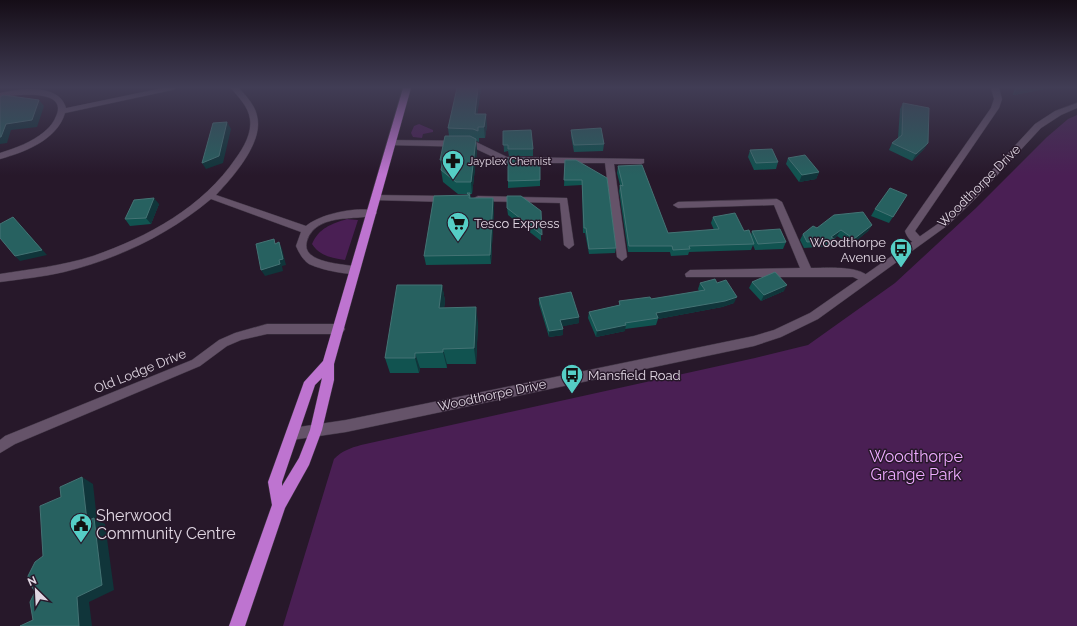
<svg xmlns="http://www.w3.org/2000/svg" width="1077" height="626" font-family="Raleway,sans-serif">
<rect width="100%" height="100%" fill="#27182a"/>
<path fill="#4a1f54" d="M1077 115V626H283L334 459C342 451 350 448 361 445L755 358 808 345 895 283 976 208 1047 137 1068 119Z
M419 124 433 130V132L423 134 422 138 413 137 411 133 414 126Z
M347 219 358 220 345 260C331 258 320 256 312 244 319 228 331 224 347 219Z"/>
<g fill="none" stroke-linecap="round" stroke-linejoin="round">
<g stroke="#413645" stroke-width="1">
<path id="minor" d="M163 88H176L172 90 65 113C57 140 25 152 0 159V153C16 148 32 142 44 132 50 127 54 122 57 114 66 88 14 95 0 97V93C20 89 59 83 66 108Z
M231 88H239C246 96 255 105 257 116 264 142 233 177 216 195L306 226C320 214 357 206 375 211L377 213C369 223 317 209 307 241 300 264 347 264 359 267L360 270 359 273C348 276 319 269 309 264 303 260 299 253 296 246L301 232 211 199C168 235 117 259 64 272 43 277 21 279 0 282V274C31 269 62 266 93 256 148 237 203 207 236 158 244 147 252 133 250 119 248 106 239 98 231 88Z
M991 88H999L1002 99 999 108 915 231 924 241 919 245C912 243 907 238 905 231L991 108 994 99Z
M391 140 474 141 507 157 644 159V163L641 164H614L627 257 622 261 617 257 605 163H506L472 147 388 145V141Z
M376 195 447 196 452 199 447 202 373 200 371 198Z
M478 196 567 198 574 245 569 249 564 245 560 203 475 201 473 199Z
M777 199 782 202 811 268C824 268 862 265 869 278L868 281 864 282 853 277H686L685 274 690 270 800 268 774 205 678 208 673 205 678 202Z
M267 324H339L343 326 345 329 343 332 339 334H267L241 340 227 346 200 366 15 444 0 453V440L5 436 192 360 219 340 235 333Z"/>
</g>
<g stroke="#413645" stroke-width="1">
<path id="tertiary" d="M1077 103V108L1061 115 1041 128 976 198 948 225 818 319 781 337 754 346 346 432 292 440 287 438 286 434 287 430 292 428 346 420 754 336 774 330 810 313 942 221 970 194 1035 124 1055 111Z"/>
</g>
<g stroke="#413645" stroke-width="1">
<path id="trunk" d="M403 88H411L334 364V380L322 430 309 465 285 508 245 626H229L272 505 268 482 304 382 323 361ZM322 378 310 430 299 458 282 486V482L315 385Z"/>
</g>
<use href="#minor" fill="#655369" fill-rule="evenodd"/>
<use href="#tertiary" fill="#655369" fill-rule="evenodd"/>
<use href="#trunk" fill="#be74d0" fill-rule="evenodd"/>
</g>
<path fill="#115350" d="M454 88H485H481L477 114 487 125 485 138H479V142L476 141 477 151 472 194H470L471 198H493L494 208 491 264 426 265 424 256 467 195V194H458L443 182 441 170 442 168 440 160 449 136 448 128 457 88Z
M1015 88H1050L1013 95Z
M903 103 928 143 924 149 912 161 889 150 892 143 898 138 900 109Z
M571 130 604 144 603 151 574 152 571 136Z
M503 131 533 149V156H509L508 151 504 152Z
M750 150 778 162 776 169 754 170 748 157Z
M788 158 819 172 816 179 799 182 786 164Z
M540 159V186L508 188V181Z
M565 160H576L616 248 615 253 589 254 585 233H583L582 185 564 186Z
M618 166 668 233 714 230 711 223 713 217 744 231 751 235 752 231 786 242 783 249 755 250 753 245 751 250 689 252 688 255 671 256 670 252H628L619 191 620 185 617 173Z
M907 195 889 223 871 216 875 209Z
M159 204 151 224 130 226 125 219Z
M507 208 541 211V241L508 215Z
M872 225 868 231 851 245 837 236 834 239 836 240 832 246 804 248 800 240 803 234Z
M752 282 784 291 761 301 749 288Z
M700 283H717L734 303 722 307 658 319 656 325 625 329V331L596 337 588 318 589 312 619 305V301L651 299 699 291 698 289Z
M442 285 445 301 444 308 478 323 476 364H447V368H420L419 373H390L385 358Z
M539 298 579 317V323L562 326 563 329V335L549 337 539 304Z"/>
<path fill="#10353a" d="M478 88H481L476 124 475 114Z
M1024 88H1050L1013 95 1017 89Z
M39 100 44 106 37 127 11 130 7 143 0 144V137L6 124Z
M486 114 487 125 485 138 484 127Z
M227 122 231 129 223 163 206 169 202 163Z
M476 139 477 151 472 194 471 182Z
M928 143 924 149 912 161 916 154Z
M819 172 816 179 799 182 802 175Z
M154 198 159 204 151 224 146 218Z
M493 198 494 208 491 264 490 255Z
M18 222 47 255 20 261 15 256Z
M872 225 868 231 851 245 854 239Z
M841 230 837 236 832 240 831 237Z
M279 242 282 249 286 265 282 266 283 271 265 276 261 270 279 260Z
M442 285 445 301 442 324 439 308Z
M787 285 784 291 761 301 764 295Z
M737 297 734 303 722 307 658 319 656 313Z
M476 307 478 323 476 364 474 348Z
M579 317V323L560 327V320Z
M626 325 625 331 596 337 597 331Z
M563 329V335L549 337V331Z
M443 349 447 364V368L443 352Z
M415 353 420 368 419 373 415 358Z
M82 477 93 484 97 520 105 524 114 590 89 602 92 626H79L77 597 87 521Z"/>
<path fill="#276160" stroke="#447374" d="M457 88H478L475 114H486L484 127H478V131L473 129 448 128Z
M3 95 39 100 32 120 6 124 1 137H0V97Z
M903 103 929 108 928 143 916 154 892 143 902 135Z
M227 122 219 156 202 163 213 123Z
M601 128 604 144 574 145 571 130Z
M531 130 533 149H508V145H503V131Z
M445 136H470L476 139 471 182H456L441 170 443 160H440Z
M772 149 778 162 756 163 750 150Z
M805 155 819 172 802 175 788 158Z
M508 158 540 159V180L508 181Z
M565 160H576L607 178 616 248 589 249 586 228H584L582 180H564Z
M642 165 668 233 719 229 713 217 735 213 744 231 749 230 754 244 689 246 690 249 673 250 672 246H629L620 185 623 186 618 166Z
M890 188 907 195 893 217 875 209Z
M467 193H470L469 198H493L490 255 424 256 434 196 469 195Z
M507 196H521L541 211 542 235 507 208Z
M154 198 146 218 125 219 134 200Z
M863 212 872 225 854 239 841 230 831 237 836 240 807 242 803 234 813 226 817 228 834 215Z
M13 217 42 250 15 256 0 238V224Z
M780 229 786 242 758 244 752 231Z
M274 239 275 244 279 242 283 259 279 260 280 264 261 270 256 244Z
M775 272 787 285 764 295 752 282Z
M715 279 717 283 726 280 737 297 725 301 656 313 658 318 625 323 626 325 597 331 589 312 620 305 619 301 650 297 651 299 705 290 700 283Z
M397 285H442L439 308 476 307 474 348 443 349V352L415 353V358H385Z
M571 292 579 317 560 320 563 329 549 331 539 298Z
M82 477 87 521 94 518 102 585 77 597 79 626H20L33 620 30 602 35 592 29 582 28 576 35 562 43 556 40 506 61 497 60 487Z"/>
<linearGradient id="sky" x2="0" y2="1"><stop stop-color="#150d17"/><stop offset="0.5" stop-color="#413d55"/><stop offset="1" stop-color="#413d55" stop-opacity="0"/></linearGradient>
<rect width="1077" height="175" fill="url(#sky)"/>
<defs>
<g id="pharmacy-pin" transform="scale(1.15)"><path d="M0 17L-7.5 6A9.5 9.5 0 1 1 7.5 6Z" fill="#55cec6" stroke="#27182a"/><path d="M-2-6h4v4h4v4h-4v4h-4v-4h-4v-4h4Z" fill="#111"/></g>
<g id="supermarket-pin" transform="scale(1.15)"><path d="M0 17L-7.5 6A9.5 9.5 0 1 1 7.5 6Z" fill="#55cec6" stroke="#27182a"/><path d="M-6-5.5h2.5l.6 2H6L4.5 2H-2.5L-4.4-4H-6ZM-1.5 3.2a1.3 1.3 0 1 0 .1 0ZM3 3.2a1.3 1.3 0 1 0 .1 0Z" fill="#111"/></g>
<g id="bus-pin" transform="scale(1.15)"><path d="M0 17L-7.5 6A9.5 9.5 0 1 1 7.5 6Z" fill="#55cec6" stroke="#27182a"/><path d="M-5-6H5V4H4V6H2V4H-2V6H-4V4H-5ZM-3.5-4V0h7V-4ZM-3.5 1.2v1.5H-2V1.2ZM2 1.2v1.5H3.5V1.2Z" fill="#111"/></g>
<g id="civic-pin" transform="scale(1.15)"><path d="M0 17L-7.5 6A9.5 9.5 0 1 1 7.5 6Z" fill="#55cec6" stroke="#27182a"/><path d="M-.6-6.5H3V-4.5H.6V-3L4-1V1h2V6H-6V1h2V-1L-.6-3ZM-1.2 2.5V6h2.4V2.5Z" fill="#111"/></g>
</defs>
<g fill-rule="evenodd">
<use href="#pharmacy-pin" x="453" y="161"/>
<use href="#supermarket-pin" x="458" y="223"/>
<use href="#bus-pin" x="901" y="249"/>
<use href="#bus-pin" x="572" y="375"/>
<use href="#civic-pin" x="81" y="524"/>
</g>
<g text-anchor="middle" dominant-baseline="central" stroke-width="3" stroke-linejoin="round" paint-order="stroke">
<g font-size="11" fill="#e0d6e2" stroke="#27182a" text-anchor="start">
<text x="468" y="161">Jayplex Chemist</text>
</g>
<g font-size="13" fill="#e0d6e2" stroke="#27182a">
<text transform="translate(979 186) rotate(-45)">Woodthorpe Drive</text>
<text transform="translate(140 371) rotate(-22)">Old Lodge Drive</text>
<text transform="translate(492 395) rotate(-12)">Woodthorpe Drive</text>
</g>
<g font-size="13" fill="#e0d6e2" stroke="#27182a" text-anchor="start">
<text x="474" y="223">Tesco Express</text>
<text x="886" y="242" text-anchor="end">Woodthorpe<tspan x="886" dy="15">Avenue</tspan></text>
<text x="588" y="375">Mansfield Road</text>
</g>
<g font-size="16" fill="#eeabff" stroke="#27182a">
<text x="916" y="456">Woodthorpe<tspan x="916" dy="18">Grange Park</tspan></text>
</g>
<g font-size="16" fill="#e0d6e2" stroke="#27182a" text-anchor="start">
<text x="96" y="515">Sherwood<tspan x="96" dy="18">Community Centre</tspan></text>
</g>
</g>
<g transform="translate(36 590) rotate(336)" stroke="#27182a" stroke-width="3" paint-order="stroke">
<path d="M0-3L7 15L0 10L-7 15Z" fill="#e0d6e2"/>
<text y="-6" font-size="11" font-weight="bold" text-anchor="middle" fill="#e0d6e2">N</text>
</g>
</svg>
